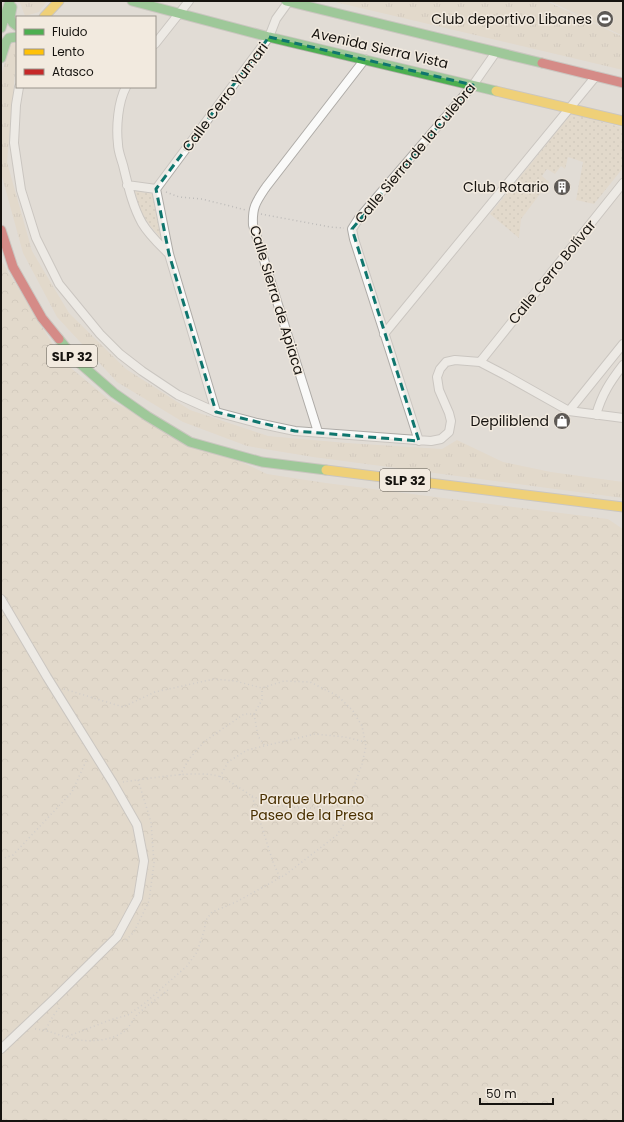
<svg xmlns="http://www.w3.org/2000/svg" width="624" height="1122" font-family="Poppins,sans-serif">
<defs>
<pattern id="grass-tufts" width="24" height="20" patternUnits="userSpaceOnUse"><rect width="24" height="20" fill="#e2d4bf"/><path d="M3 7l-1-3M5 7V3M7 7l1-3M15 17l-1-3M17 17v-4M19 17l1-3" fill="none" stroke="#c1b5a3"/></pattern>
<pattern id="park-crowns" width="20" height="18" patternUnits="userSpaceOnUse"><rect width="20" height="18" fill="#e2d4bf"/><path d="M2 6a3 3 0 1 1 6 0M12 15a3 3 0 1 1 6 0" fill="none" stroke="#c1b5a3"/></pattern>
<pattern id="garden-dots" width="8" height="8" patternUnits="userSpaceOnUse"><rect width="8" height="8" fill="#e2d4bf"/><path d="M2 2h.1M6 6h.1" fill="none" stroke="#c1b5a3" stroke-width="1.8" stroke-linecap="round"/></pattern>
</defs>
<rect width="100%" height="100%" fill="#e1dcd6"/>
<path fill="url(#grass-tufts)" d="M20 1H47L39 12 25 16 20 3Z
M331 1H546L623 37V70Z
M14 41 17 50 7 162 32 251 69 313 126 369 190 410 268 436 347 443 442 449 457 440 503 462 551 472 623 482V498L313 457 247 446 183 422 117 382 57 317 23 253 1 173V76L9 48Z"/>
<path fill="url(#park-crowns)" d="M1 260 55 348 71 368 107 398 113 402 267 474 326 483 608 519 623 529V1121H1Z"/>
<path fill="url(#garden-dots)" d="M572 113 623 128V168L594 204 576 200 583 162 568 157 565 169 561 166 555 174 547 169 542 176 549 182 521 219 519 238 490 214Z
M135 191 153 194 163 240C148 224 139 213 135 191Z"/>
<path fill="#e2d4bf" d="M549 1H623V36Z"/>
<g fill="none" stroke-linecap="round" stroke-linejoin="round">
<g stroke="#aeaba7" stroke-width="10">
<path id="street" d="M155 44 189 1
M19 87 16 105 14 143 21 190 36 238 59 284 100 334 120 354 142 371 178 395 216 412 257 423 295 431 431 441 441 439 449 432 451 421 449 413 439 390 437 377 440 369 446 362 455 360 480 362 505 375 569 411 623 418
M126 87C118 102 116 127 118 144 118 151 121 158 123 165 128 185 132 205 142 223 149 235 159 244 169 254
M127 185 156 189
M156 189 169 254 216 412
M156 189 269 37 276 19 289 1
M384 334 596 76
M480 362 623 183
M569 411 623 344
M596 415C602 394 610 382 623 365
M318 432 253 225C252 207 256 202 266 187L365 59
M419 441 354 239 352 229 359 218 473 85 496 52
M1 599 47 677 113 783 137 825 144 861 138 898 117 937 54 999 1 1049"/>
</g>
<g stroke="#aeaba7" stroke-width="11">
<path id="fast" d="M132 1 269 37 496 91
M286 1 542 63
M12 7 10 18 13 23 17 26
M1 28 10 1
M1 58 6 42 9 38 17 37
M59 339 76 360 114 393 147 416 190 442 262 462 326 470"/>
</g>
<g stroke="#aeaba7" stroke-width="11">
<path id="slow" d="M44 17 59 1
M496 91 623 121
M326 470 623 507"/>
</g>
<g stroke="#aeaba7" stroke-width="11">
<path id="jam" d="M542 63 623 83
M1 230 13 267 42 318 59 339"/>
</g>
<path stroke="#bdbbb9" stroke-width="1.5" stroke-dasharray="1 3" stroke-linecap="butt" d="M166 192 179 197 202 199 246 210
M261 214 330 227 344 228
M64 689 123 707 155 692 214 679 235 681 262 688 284 681 310 682 338 696 353 711 362 726 366 746 362 764 353 789 344 824 337 835 285 875 236 902 212 912 206 920 204 931 197 952 187 966 145 1003 128 1015 110 1020 66 1037
M254 714 262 700V688
M180 775 189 759 205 741 244 714H254L258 736 265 746
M220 777 228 762 247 750 315 734 345 737 365 742
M123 782C146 779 201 769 221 777 232 782 242 790 252 796L273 862 280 878
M252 796 273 805 300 808H318L345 816
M1 859 13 855 72 792 87 759
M126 940 134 932 149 901 154 863 151 822 138 780
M35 1029C51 1030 63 1038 79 1040 94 1042 114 1040 126 1030 130 1026 133 1019 137 1015 146 1006 158 998 168 990
M46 1029 53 1016 60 1007"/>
<use href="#street" stroke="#fafaf9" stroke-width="8"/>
<use href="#fast" stroke="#4caf50" stroke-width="9"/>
<use href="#slow" stroke="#ffc107" stroke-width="9"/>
<use href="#jam" stroke="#c62828" stroke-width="9"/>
</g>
<path d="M0 0H624V1122H0ZM269 37 473 85 352 229 419 441 295 431 216 412 169 254 156 189Z" fill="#e1dcd6" fill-opacity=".55" fill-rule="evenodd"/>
<path fill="none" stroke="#0f766e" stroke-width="3" stroke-dasharray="8 5" stroke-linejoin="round" d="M269 37 473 85 352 229 419 441 295 431 216 412 169 254 156 189Z"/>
<defs>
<g id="stadium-disc" transform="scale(0.9)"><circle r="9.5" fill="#5d5955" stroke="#f2eadf"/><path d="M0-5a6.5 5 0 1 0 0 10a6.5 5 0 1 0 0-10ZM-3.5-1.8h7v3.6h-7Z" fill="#fff"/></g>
<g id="building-disc" transform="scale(0.9)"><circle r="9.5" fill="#5d5955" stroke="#f2eadf"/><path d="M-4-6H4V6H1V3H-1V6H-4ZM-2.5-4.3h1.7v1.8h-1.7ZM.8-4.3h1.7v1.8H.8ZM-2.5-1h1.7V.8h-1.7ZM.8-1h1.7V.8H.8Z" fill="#fff"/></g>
<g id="shop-disc" transform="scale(0.9)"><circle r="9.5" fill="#5d5955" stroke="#f2eadf"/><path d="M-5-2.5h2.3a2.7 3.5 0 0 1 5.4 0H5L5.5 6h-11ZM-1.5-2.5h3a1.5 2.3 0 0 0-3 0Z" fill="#fff"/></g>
</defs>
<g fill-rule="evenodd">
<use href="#stadium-disc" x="605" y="19"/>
<use href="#building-disc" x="562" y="187"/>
<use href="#shop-disc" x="562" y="421"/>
</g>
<g text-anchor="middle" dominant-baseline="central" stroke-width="3" stroke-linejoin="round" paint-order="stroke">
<g fill="#f2eadf" stroke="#58544d" stroke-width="1">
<rect x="47" y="345" width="50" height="22" rx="3"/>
<rect x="380" y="469" width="50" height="22" rx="3"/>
</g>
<g font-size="13" font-weight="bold" fill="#16130f">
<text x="72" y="356">SLP 32</text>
<text x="405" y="480">SLP 32</text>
</g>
<g font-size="14" fill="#16130f" stroke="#f2eadf" text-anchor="end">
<text x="592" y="19">Club deportivo Libanes</text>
<text x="549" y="187">Club Rotario</text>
<text x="549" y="421">Depiliblend</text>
</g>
<g font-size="14" fill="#16130f" stroke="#f2eadf">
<text transform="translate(380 48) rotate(13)">Avenida Sierra Vista</text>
<text transform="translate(225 97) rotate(-53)">Calle Cerro Yumari</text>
<text transform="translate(415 153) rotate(-50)">Calle Sierra de la Culebra</text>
<text transform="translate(552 272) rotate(-51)">Calle Cerro Bolívar</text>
<text transform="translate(277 300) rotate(73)">Calle Sierra de Apiaca</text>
</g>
<g font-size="14" fill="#493000" stroke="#f2eadf">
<text x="312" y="799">Parque Urbano<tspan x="312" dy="16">Paseo de la Presa</tspan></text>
</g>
</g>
<rect width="624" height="1122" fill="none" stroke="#16130f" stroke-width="4"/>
<rect x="16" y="16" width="140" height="72" fill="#f2eadf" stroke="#9a948c"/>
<rect x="24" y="29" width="20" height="6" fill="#4caf50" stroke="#9a948c"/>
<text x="52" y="36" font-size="12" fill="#16130f">Fluido</text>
<rect x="24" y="49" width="20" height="6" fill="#ffc107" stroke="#9a948c"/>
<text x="52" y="56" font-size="12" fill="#16130f">Lento</text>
<rect x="24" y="69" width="20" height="6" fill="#c62828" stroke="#9a948c"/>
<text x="52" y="76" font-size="12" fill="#16130f">Atasco</text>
<path d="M480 1098v6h73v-6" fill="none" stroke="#16130f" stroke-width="2"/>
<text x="486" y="1098" font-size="12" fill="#16130f" stroke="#f2eadf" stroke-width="3" paint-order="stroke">50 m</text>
</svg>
